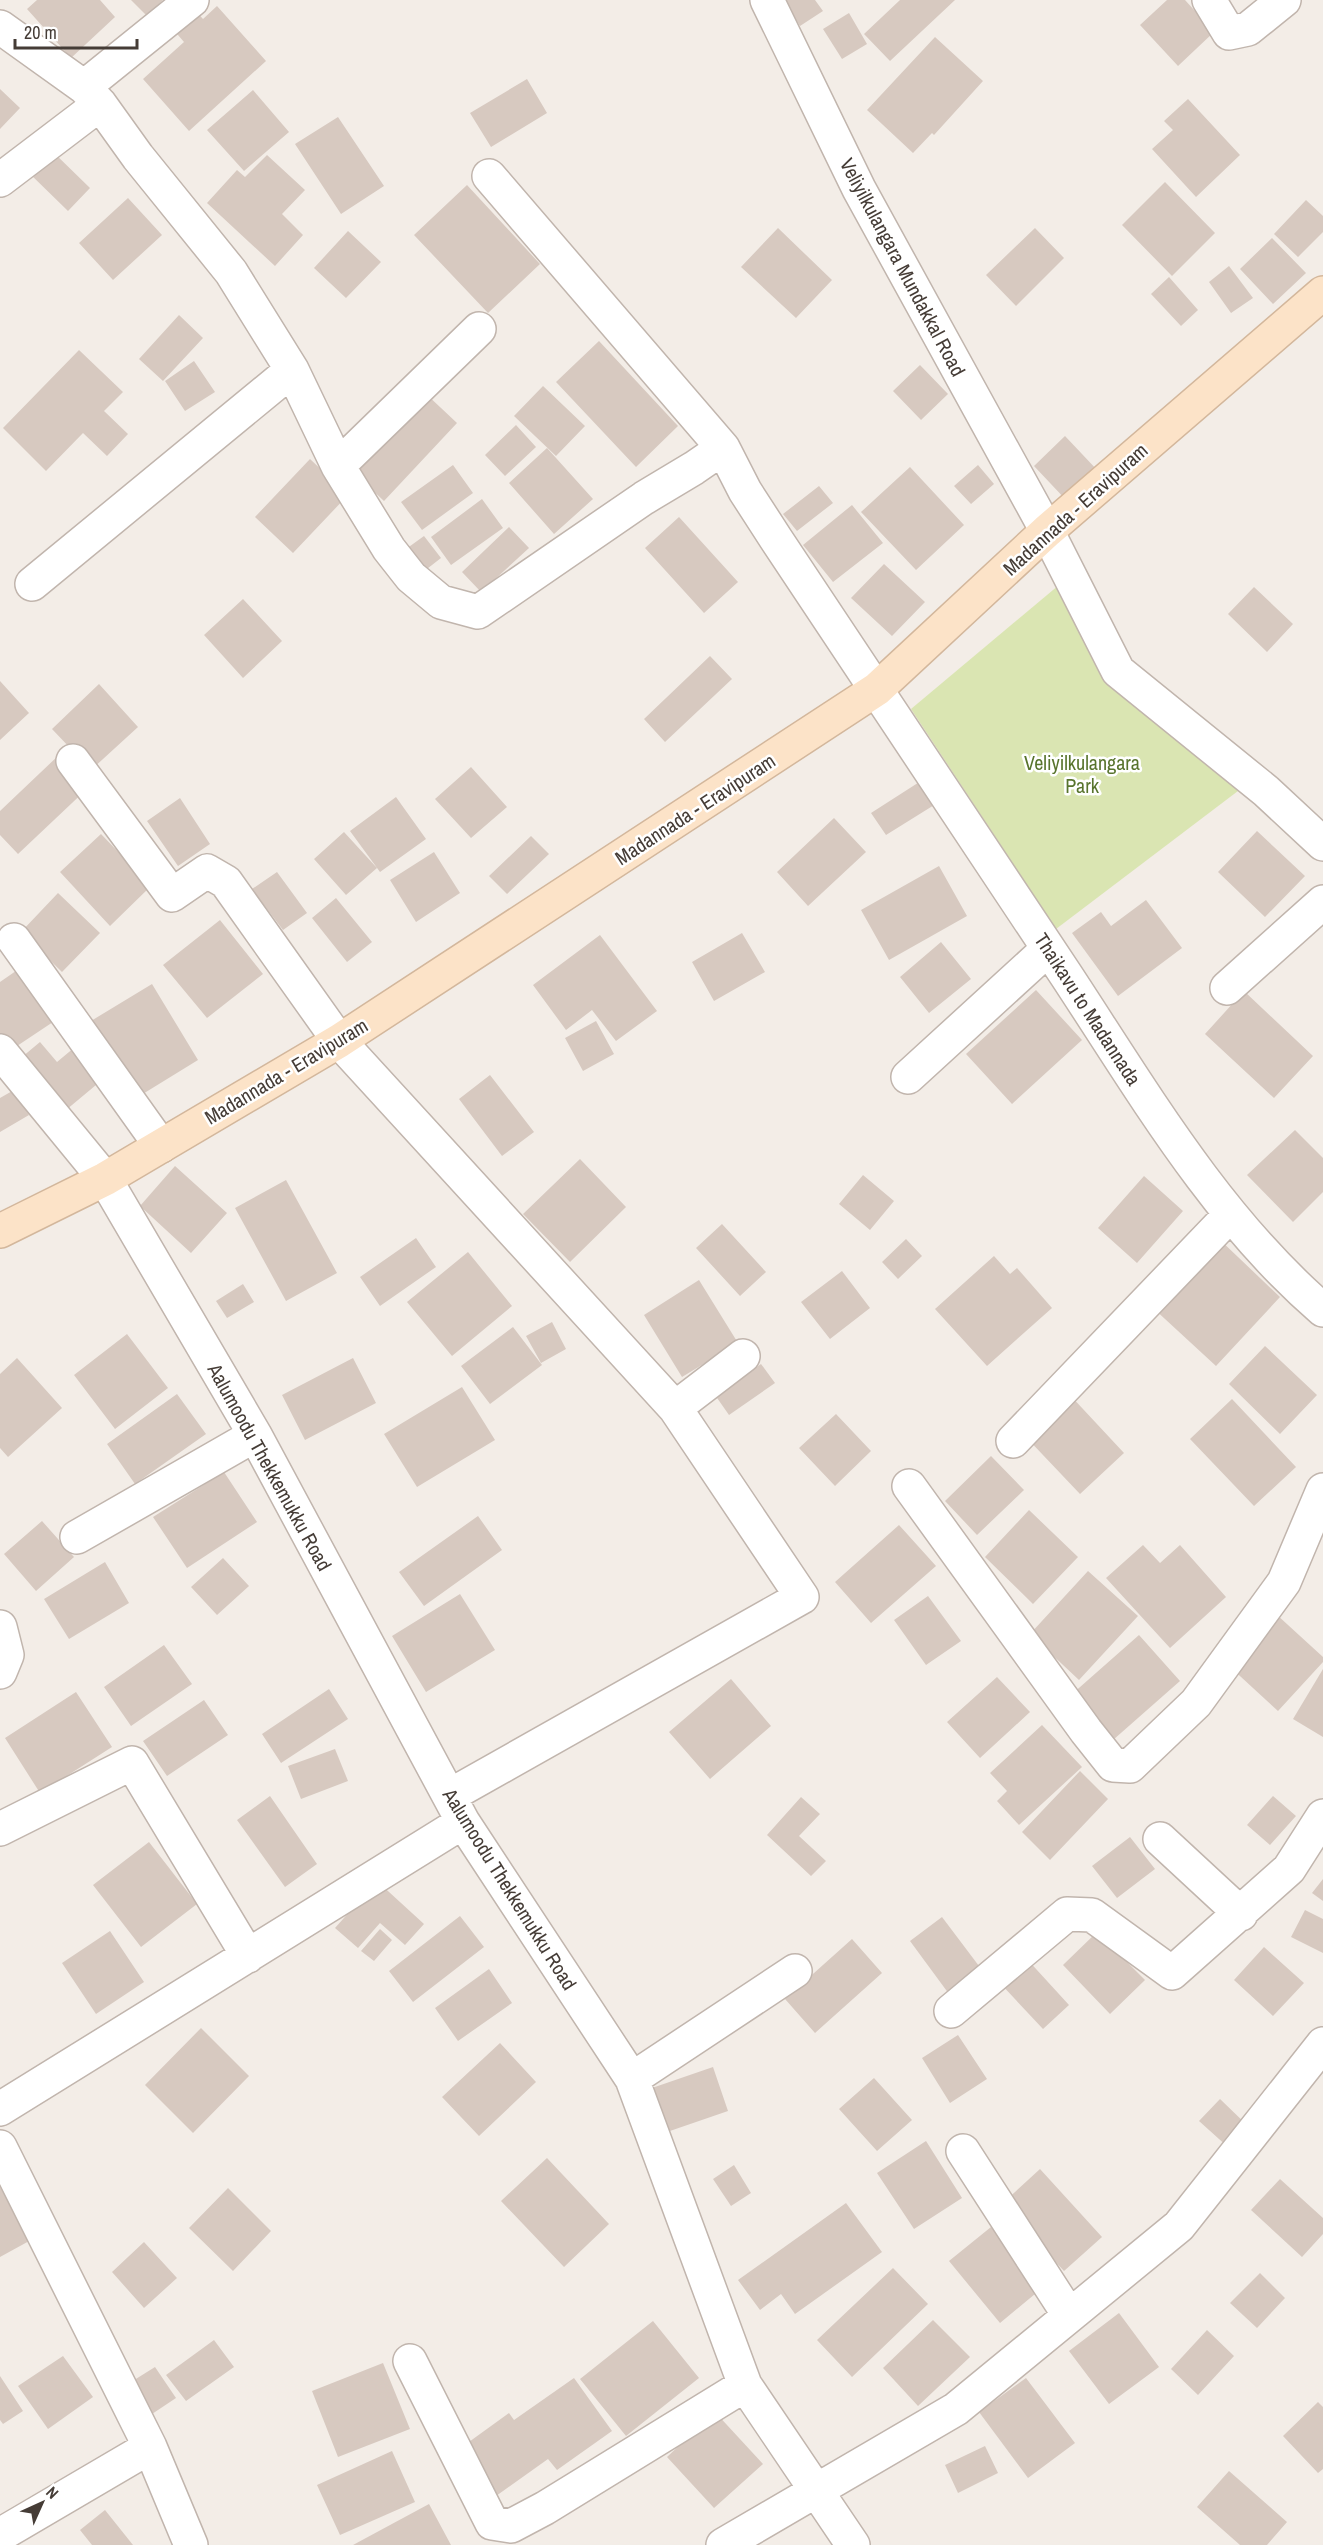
<svg xmlns="http://www.w3.org/2000/svg" width="1323" height="2545" font-family="'Archivo Narrow',sans-serif">
<rect width="100%" height="100%" fill="#f3ede7"/>
<path fill="#dae5b2" d="M1059 585 1238 791 1056 929 911 709Z"/>
<path fill="#d7c9c0" d="M37 0H100L115 17 71 58 27 9Z
M131 0H163L147 16Z
M783 0H815L823 11 800 26Z
M900 0H955L890 61 864 34Z
M1167 0H1185L1214 32 1178 66 1140 25Z
M217 6 266 61 189 131 143 79 184 42 172 28 194 9 203 19Z
M849 13 867 44 842 59 823 29Z
M935 37 983 81 934 135 932 133 913 153 867 110Z
M527 79 547 113 491 147 470 113Z
M0 89 20 108 0 129Z
M253 90 289 132 244 171 207 130Z
M1188 99 1240 155 1196 197 1152 149 1173 130 1164 121Z
M338 117 384 186 341 214 295 144Z
M49 148 90 188 68 211 27 171Z
M267 155 305 190 282 214 303 235 275 266 207 203 237 170 245 177Z
M1165 182 1215 233 1172 276 1122 225Z
M467 185 540 264 488 313 414 235Z
M128 198 162 235 113 280 79 243Z
M1306 200 1323 216V232L1298 257 1274 234Z
M778 228 832 280 796 318 741 267Z
M1035 228 1064 258 1016 306 986 275Z
M348 231 381 262 346 298 314 268Z
M1272 238 1306 273 1273 304 1240 269Z
M1229 266 1253 298 1231 313 1209 282Z
M1169 277 1198 310 1181 326 1151 294Z
M179 315 203 338 163 381 139 359Z
M599 341 678 426 636 467 556 382Z
M79 350 123 392 104 411 128 434 107 456 83 433 46 471 3 428Z
M194 361 215 392 185 411 165 381Z
M920 365 948 394 921 420 893 391Z
M543 386 585 426 556 456 514 416Z
M424 392 457 423 384 501 351 470Z
M516 425 536 447 505 476 485 455Z
M1065 436 1099 472 1067 501 1034 466Z
M547 448 593 499 554 534 509 483Z
M310 459 348 495 293 553 255 517Z
M453 465 473 493 422 530 401 502Z
M978 465 994 484 971 504 954 486Z
M910 467 964 525 916 570 861 512Z
M819 486 833 503 797 531 783 514Z
M482 499 503 528 451 565 431 537Z
M852 505 883 543 833 582 803 545Z
M679 517 738 582 704 613 645 548Z
M509 527 529 548 481 592 462 572Z
M424 536 441 558 423 572 406 549Z
M884 564 925 602 892 636 851 598Z
M1254 587 1293 624 1267 652 1228 614Z
M243 599 282 641 243 678 204 635Z
M710 656 732 679 665 742 644 719Z
M0 681 29 713 0 740Z
M99 684 138 727 91 770 52 729Z
M60 754 90 786 18 854 0 835V811Z
M471 767 507 807 471 838 435 799Z
M924 779 939 802 886 835 871 813Z
M396 797 426 839 380 872 350 831Z
M180 798 210 844 178 866 147 821Z
M834 818 866 852 808 906 777 872Z
M1257 831 1305 876 1265 917 1218 872Z
M344 832 377 868 346 895 314 859Z
M101 834 151 886 110 926 60 872Z
M531 836 549 854 507 894 489 876Z
M434 852 460 893 416 922 390 880Z
M939 866 967 916 889 960 861 910Z
M277 872 307 913 283 930 252 889Z
M58 893 100 933 62 972 21 932Z
M336 898 372 942 347 962 312 918Z
M1146 900 1182 948 1118 996 1072 933 1101 912 1111 926Z
M220 920 263 974 207 1018 163 965Z
M742 933 765 972 714 1001 692 962Z
M600 935 657 1011 616 1041 592 1010 566 1030 533 985Z
M941 942 971 979 929 1013 900 977Z
M26 964 62 1016 11 1050 0 1034V982Z
M152 984 198 1060 133 1100 86 1024Z
M1036 990 1082 1040 1012 1104 966 1054Z
M1244 991 1313 1056 1274 1098 1205 1034Z
M596 1021 614 1054 583 1071 565 1038Z
M40 1042 57 1062 75 1047 102 1080 60 1115 16 1062Z
M490 1075 534 1132 502 1156 459 1099Z
M14 1090 29 1115 0 1132V1098Z
M1295 1130 1323 1158V1192L1293 1222 1247 1175Z
M580 1159 626 1207 570 1262 523 1214Z
M175 1166 227 1213 191 1253 140 1206Z
M863 1175 894 1201 870 1230 839 1204Z
M1144 1176 1183 1211 1137 1263 1098 1228Z
M286 1180 337 1273 286 1301 235 1208Z
M722 1224 766 1272 740 1296 696 1248Z
M1217 1237 1280 1297 1216 1366 1152 1307Z
M416 1238 436 1267 380 1306 360 1277Z
M906 1239 922 1256 898 1279 882 1262Z
M468 1252 512 1306 452 1356 407 1302Z
M994 1256 1010 1274 1017 1268 1052 1308 987 1366 935 1309Z
M842 1271 870 1308 830 1339 801 1302Z
M699 1280 738 1343 682 1377 644 1315Z
M243 1284 254 1302 227 1318 216 1301Z
M552 1322 566 1349 541 1363 526 1336Z
M513 1327 542 1365 490 1404 461 1366Z
M127 1334 168 1388 115 1429 74 1375Z
M1265 1346 1317 1395 1280 1434 1229 1384Z
M17 1358 62 1408 8 1457 0 1448V1374Z
M353 1358 376 1403 305 1440 282 1395Z
M761 1364 775 1383 729 1415 715 1395Z
M462 1387 495 1440 417 1487 384 1434Z
M177 1394 206 1434 135 1484 107 1444Z
M1069 1394 1124 1453 1080 1494 1024 1435Z
M1232 1399 1296 1467 1254 1506 1190 1439Z
M836 1414 871 1451 835 1486 799 1448Z
M991 1456 1024 1490 977 1535 945 1501Z
M224 1472 257 1522 187 1568 153 1517Z
M1029 1510 1078 1557 1033 1604 985 1557Z
M478 1516 502 1550 424 1606 399 1572Z
M42 1521 74 1557 36 1591 4 1554Z
M899 1525 936 1566 871 1623 835 1582Z
M1143 1545 1160 1563 1180 1545 1226 1597 1170 1648 1106 1578Z
M223 1558 249 1586 217 1615 191 1587Z
M105 1562 129 1603 69 1639 44 1599Z
M1088 1571 1138 1616 1079 1680 1030 1634Z
M460 1594 495 1650 426 1692 392 1636Z
M928 1596 961 1641 926 1665 894 1620Z
M1276 1614 1323 1657V1662L1278 1711 1228 1665Z
M1139 1635 1180 1681 1113 1740 1071 1695Z
M164 1645 192 1684 131 1726 104 1687Z
M1323 1669V1737L1293 1719Z
M997 1677 1030 1712 980 1758 947 1722Z
M731 1679 771 1726 710 1779 669 1732Z
M329 1689 348 1719 281 1763 262 1734Z
M76 1692 112 1747 40 1793 5 1738Z
M204 1700 228 1735 167 1776 143 1741Z
M1042 1725 1082 1767 1019 1825 997 1801 1007 1791 990 1773Z
M335 1749 348 1781 301 1799 288 1766Z
M1080 1771 1108 1799 1050 1860 1022 1832Z
M270 1796 317 1864 285 1887 237 1820Z
M1273 1796 1296 1816 1270 1845 1247 1825Z
M801 1797 820 1814 799 1836 826 1861 811 1876 767 1835Z
M1130 1837 1155 1869 1117 1898 1092 1866Z
M149 1842 197 1904 141 1947 93 1885Z
M1323 1879V1901L1312 1893Z
M377 1881 424 1924 405 1945 380 1923 358 1948 335 1928Z
M1305 1910 1323 1919V1953L1291 1937Z
M460 1916 484 1947 413 2002 389 1971Z
M942 1917 982 1970 949 1994 910 1941Z
M380 1929 392 1940 374 1961 361 1951Z
M110 1931 144 1982 96 2014 62 1963Z
M1097 1932 1145 1980 1110 2014 1063 1965Z
M852 1939 882 1973 815 2033 785 1999Z
M1264 1947 1304 1983 1273 2016 1234 1980Z
M1026 1958 1069 2005 1043 2029 999 1982Z
M489 1969 512 2003 458 2041 435 2008Z
M201 2028 249 2076 193 2133 145 2085Z
M958 2035 987 2079 950 2103 922 2058Z
M500 2043 536 2082 479 2136 442 2097Z
M713 2067 728 2111 667 2132 652 2088Z
M874 2078 912 2120 877 2151 839 2109Z
M1220 2099 1249 2127 1229 2148 1199 2121Z
M926 2141 962 2198 914 2229 877 2173Z
M547 2158 609 2224 564 2267 501 2201Z
M734 2165 751 2193 731 2206 713 2179Z
M1040 2169 1102 2237 1064 2271 1002 2204Z
M1280 2179 1323 2218V2234L1302 2257 1251 2210Z
M0 2187 31 2240 0 2257Z
M228 2188 271 2231 233 2271 189 2228Z
M846 2203 882 2252 795 2314 781 2294 760 2310 738 2280Z
M991 2227 1041 2289 1000 2323 949 2261Z
M144 2242 177 2278 144 2308 112 2272Z
M893 2268 928 2304 852 2377 817 2340Z
M1260 2273 1285 2298 1257 2328 1230 2303Z
M1119 2313 1159 2367 1109 2404 1069 2351Z
M933 2320 970 2357 918 2406 883 2368Z
M653 2321 699 2378 626 2436 580 2379Z
M1207 2330 1234 2356 1198 2395 1171 2369Z
M214 2340 234 2367 186 2401 166 2375Z
M63 2356 93 2397 48 2429 18 2386Z
M383 2363 410 2429 338 2457 312 2391Z
M155 2367 176 2398 152 2414 131 2382Z
M0 2376 23 2411 3 2424 0 2420Z
M574 2378 612 2431 557 2470 548 2459 496 2496 462 2447 509 2413 514 2420Z
M1026 2378 1075 2443 1028 2478 979 2412Z
M1318 2402 1323 2407V2469L1318 2473 1283 2436Z
M715 2412 763 2464 714 2508 667 2457Z
M985 2446 998 2473 958 2493 945 2465Z
M392 2451 415 2502 340 2535 317 2485Z
M1229 2471 1287 2522 1267 2545H1240L1197 2507Z
M429 2504 451 2545H353Z
M105 2510 133 2545H92L80 2530Z"/>
<g fill="none" stroke-linecap="round" stroke-linejoin="round">
<g stroke="#c1b5ad" stroke-width="36">
<path id="minor" d="M767 0 859 189 1047 531 1118 671 1266 791 1323 844
M1209 0 1229 33 1248 29 1284 0
M0 27 84 87 100 104 138 157 231 272 292 370 338 466 389 549 411 577 441 602 478 612 644 498 694 468 723 448 745 491 776 539C874 684 970 830 1066 975 1143 1092 1216 1218 1323 1310
M84 87 192 0
M489 176 723 448
M0 180 100 104
M338 466 479 329
M32 584 292 370
M73 761 172 895 207 871 226 882 339 1041 675 1408 802 1597 449 1796
M14 940 161 1146
M1227 988 1323 902
M0 1051 105 1179 255 1435 463 1822 632 2079 745 2385 853 2545
M908 1077 1048 949
M675 1408 743 1356
M1013 1441 1230 1215
M909 1486 1086 1731 1113 1765 1130 1766 1196 1703 1284 1582 1323 1490
M77 1537 255 1435
M0 1627 7 1655 0 1672
M0 1829 132 1763 248 1956
M1160 1839 1241 1914
M951 2011 1067 1914 1092 1915 1172 1973 1289 1869 1323 1816
M632 2079 795 1971
M0 2109 463 1822
M0 2147 150 2447 191 2545
M963 2151 1069 2315
M410 2361 492 2523 511 2526 545 2508 745 2385
M0 2535 150 2447
M723 2545 956 2409 1179 2226 1323 2044"/>
</g>
<g stroke="#d3b79c" stroke-width="36">
<path id="secondary" d="M0 1231 105 1179 339 1041 877 689 1047 531 1323 293"/>
</g>
<use href="#minor" stroke="#fff" stroke-width="33"/>
<use href="#secondary" stroke="#fce3c8" stroke-width="33"/>
</g>
<g text-anchor="middle" dominant-baseline="central" stroke-width="5" stroke-linejoin="round" paint-order="stroke">
<g font-size="20" fill="#453c36" stroke="#fff">
<text transform="translate(903 267) rotate(62)">Veliyilkulangara Mundakkal Road</text>
<text transform="translate(1075 509) rotate(-42)">Madannada - Eravipuram</text>
<text transform="translate(695 809) rotate(-33)">Madannada - Eravipuram</text>
<text transform="translate(1088 1009) rotate(57)">Thaikavu to Madannada</text>
<text transform="translate(286 1071) rotate(-31)">Madannada - Eravipuram</text>
<text transform="translate(270 1467) rotate(61)">Aalumoodu Thekkemukku Road</text>
<text transform="translate(510 1889) rotate(58)">Aalumoodu Thekkemukku Road</text>
</g>
<g font-size="20" fill="#58742d" stroke="#fff">
<text x="1082" y="762">Veliyilkulangara<tspan x="1082" dy="23">Park</tspan></text>
</g>
</g>
<g transform="translate(42 2503) rotate(45)" stroke="#ffffff" stroke-width="4.5" paint-order="stroke">
<path d="M0-4.5L10 22L0 15L-10 22Z" fill="#453c36"/>
<text y="-9" font-size="16" font-weight="bold" text-anchor="middle" fill="#453c36">N</text>
</g>
<path d="M15 39v9h122v-9" fill="none" stroke="#453c36" stroke-width="3"/>
<text x="24" y="39" font-size="18" fill="#453c36" stroke="#ffffff" stroke-width="4.5" paint-order="stroke">20 m</text>
</svg>
